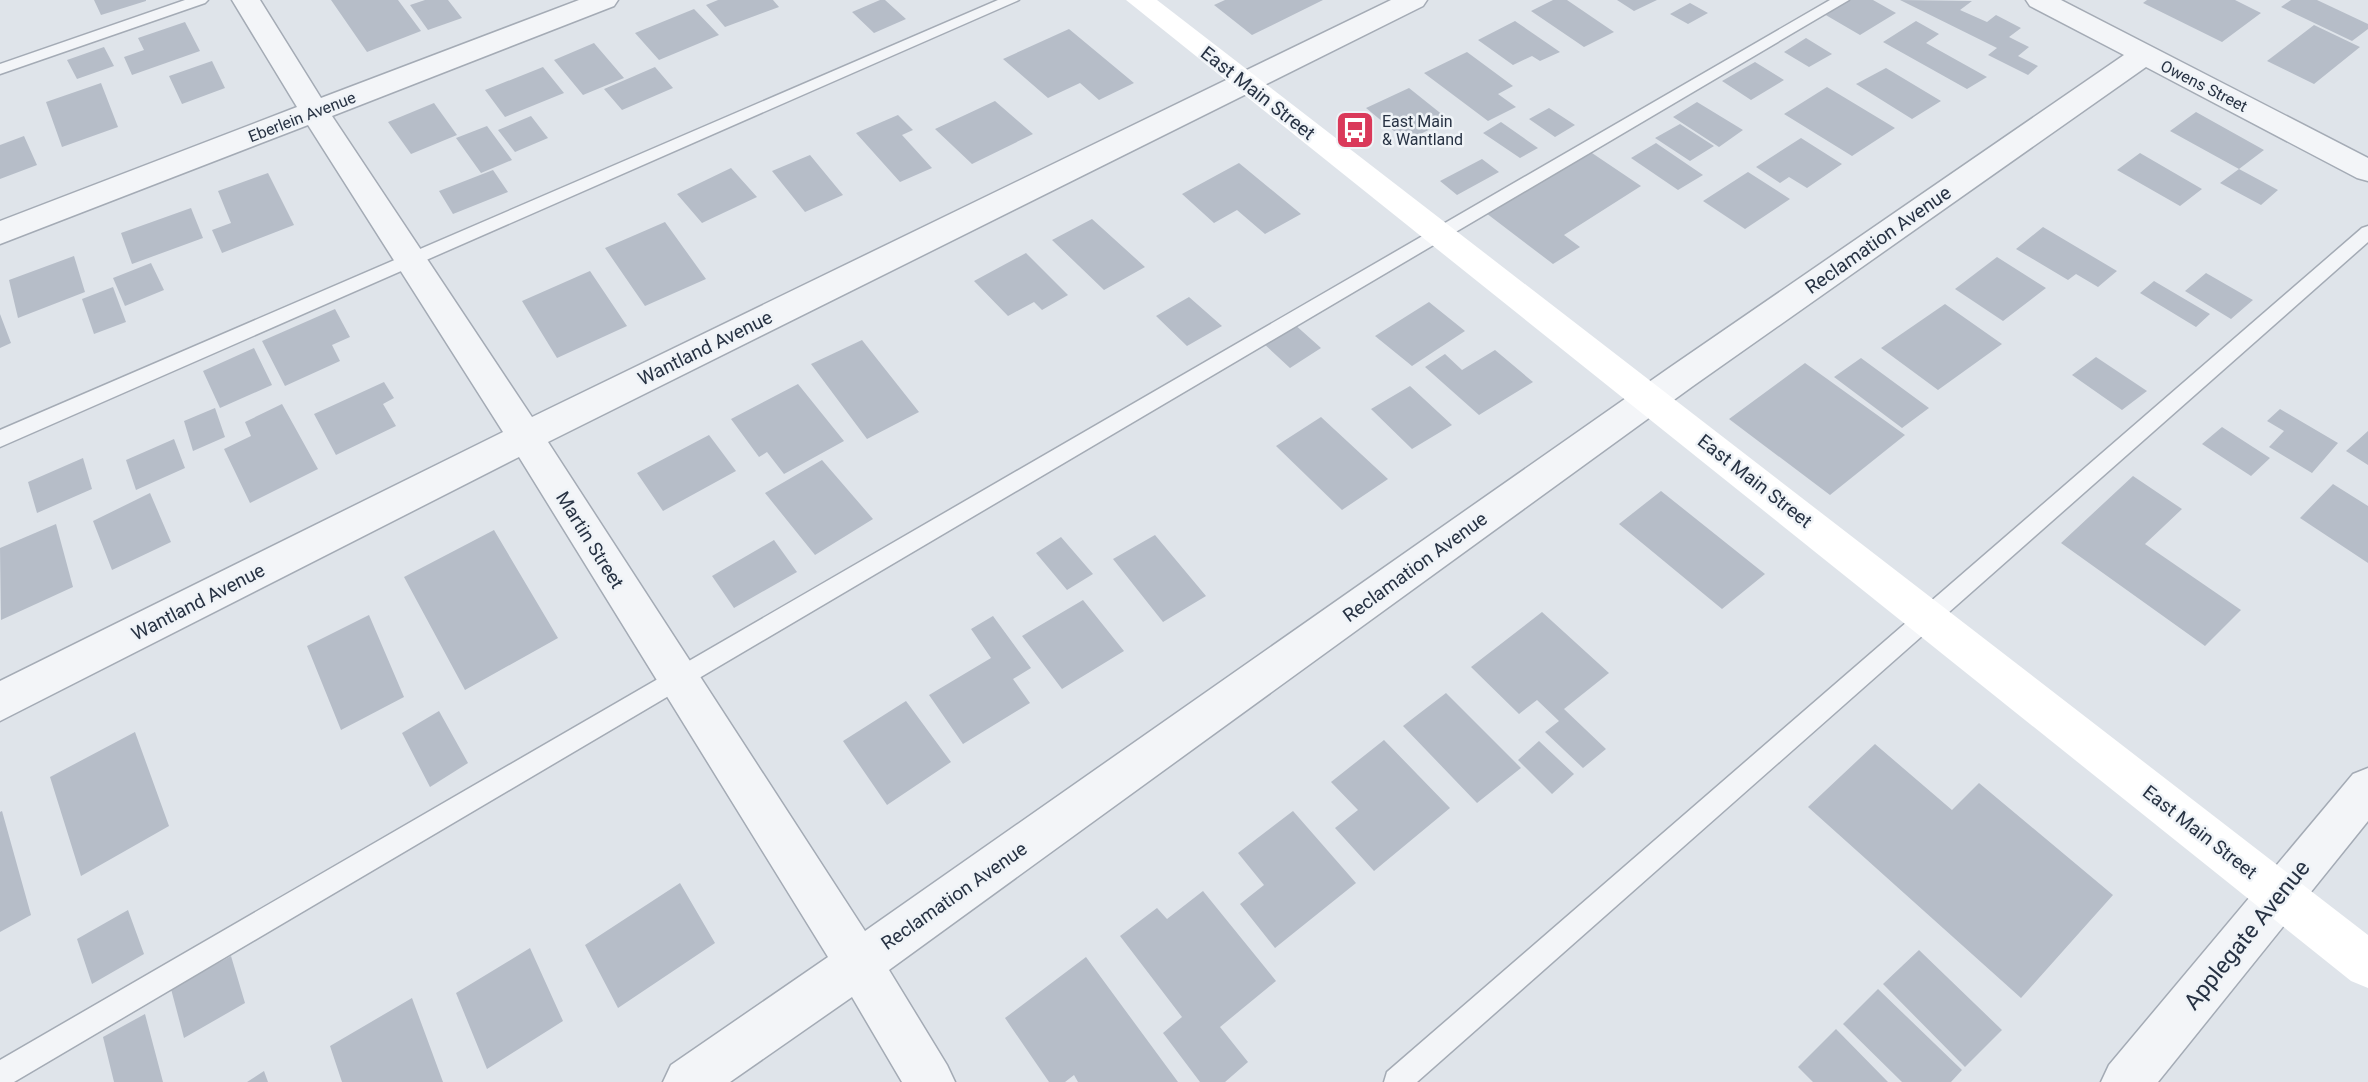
<svg xmlns="http://www.w3.org/2000/svg" width="2368" height="1082" font-family="Roboto,sans-serif">
<rect width="100%" height="100%" fill="#dfe4ea"/>
<path fill="#b6bdc8" d="M94 0H146V1L101 15Z
M331 0H398L421 31 367 52Z
M425 0H448L462 18 428 30 410 5Z
M718 0H773L779 7 725 27 706 5Z
M880 0H885L906 19 874 33 852 12Z
M1225 0H1323L1252 35 1214 5Z
M1553 0H1567L1614 32 1584 47 1531 11Z
M1617 0H1657L1634 11Z
M1848 0H1873L1896 13 1860 35 1824 14Z
M1900 0 1972 1 1960 10 1987 22 1996 15 2021 28 2009 37 2029 47 2018 56 2038 66 2028 75 1988 55 1997 48Z
M2147 0H2235L2261 13 2222 42 2143 3Z
M2291 0H2317L2368 24V29L2352 41 2281 7Z
M1690 3 1708 13 1688 24 1670 14Z
M694 9 719 35 659 60 635 33Z
M1515 21 1560 52 1540 61 1532 56 1513 65 1478 40Z
M1916 21 1939 34 1926 43 1987 77 1967 89 1883 42Z
M185 22 200 51 132 75 124 57 144 50 138 38Z
M2314 25 2360 47 2314 84 2267 61Z
M1069 29 1134 83 1099 100 1080 83 1048 98 1003 59Z
M1806 38 1832 54 1809 67 1784 52Z
M594 43 624 78 583 95 554 60Z
M104 47 114 66 77 79 67 60Z
M1467 52 1513 86 1498 94 1516 107 1488 121 1424 73Z
M212 61 225 88 182 104 169 76Z
M1755 62 1784 80 1751 100 1722 81Z
M543 67 564 93 505 117 485 90Z
M655 67 673 88 622 110 604 89Z
M1886 68 1941 101 1912 119 1856 84Z
M101 83 118 127 62 147 46 102Z
M1827 87 1895 128 1852 156 1784 114Z
M1409 88 1449 120 1406 141 1366 108Z
M995 101 1033 134 972 164 935 129Z
M1697 102 1743 130 1719 147 1673 117Z
M434 103 457 135 411 154 388 122Z
M1549 108 1575 125 1555 137 1529 119Z
M2196 112 2264 150 2239 169 2170 131Z
M898 115 913 130 902 135 932 168 900 182 856 133Z
M531 116 548 138 515 152 498 130Z
M1501 122 1538 148 1520 158 1483 133Z
M1680 124 1714 146 1690 161 1655 138Z
M487 126 512 160 481 173 456 138Z
M24 136 37 165 0 179V145Z
M1801 138 1842 164 1807 188 1789 177 1780 183 1756 167Z
M1656 143 1703 175 1678 190 1631 158Z
M1589 151 1641 186 1564 235 1580 247 1553 264 1486 213Z
M2140 153 2202 189 2180 206 2117 170Z
M810 155 843 195 805 212 772 171Z
M1482 159 1499 172 1457 195 1440 181Z
M1239 163 1301 214 1265 234 1237 210 1214 223 1182 194Z
M731 168 757 197 702 223 677 194Z
M2239 169 2278 190 2261 205 2220 183Z
M493 170 508 192 453 214 439 191Z
M1748 172 1790 199 1745 229 1703 201Z
M268 173 294 225 222 253 212 230 231 223 218 191Z
M191 208 203 238 132 264 121 233Z
M1092 219 1145 267 1104 290 1052 240Z
M665 222 706 279 645 306 605 248Z
M2043 227 2117 271 2098 287 2076 274 2068 280 2016 249Z
M1026 253 1068 295 1042 310 1034 302 1008 316 974 281Z
M74 256 85 292 18 318 9 280Z
M1997 257 2046 288 2003 321 1955 289Z
M151 263 164 290 125 306 113 278Z
M590 271 627 326 557 358 522 301Z
M2206 273 2253 300 2231 319 2185 291Z
M2154 281 2210 314 2196 327 2140 293Z
M113 287 126 322 94 334 82 299Z
M1189 297 1222 326 1187 346 1156 316Z
M1429 302 1465 331 1412 366 1375 336Z
M1945 304 2002 344 1938 390 1881 348Z
M335 309 350 337 332 345 340 361 285 386 262 341Z
M0 314 11 343 0 348Z
M1293 323 1321 348 1290 368 1262 342Z
M862 340 919 412 867 439 811 364Z
M254 348 272 385 220 408 203 371Z
M1495 350 1533 382 1479 415 1425 367 1445 354 1462 370Z
M2096 357 2147 391 2122 410 2072 375Z
M1861 358 1929 408 1902 428 1834 377Z
M1805 363 1905 435 1830 495 1729 419Z
M384 382 394 398 383 404 396 426 336 455 314 414Z
M798 384 844 441 784 474 767 452 759 457 731 419Z
M1410 386 1452 425 1412 449 1371 409Z
M282 404 318 469 250 503 224 449 251 436 245 422Z
M215 408 225 437 193 451 184 421Z
M2280 409 2338 443 2312 473 2269 447 2284 431 2267 421Z
M1321 417 1388 479 1342 510 1276 446Z
M2222 427 2270 458 2251 476 2202 444Z
M2368 431V465L2346 451Z
M709 435 736 471 663 511 637 473Z
M174 439 185 468 136 490 126 460Z
M83 458 92 489 37 513 28 482Z
M822 460 873 519 815 555 765 493Z
M2133 476 2182 509 2145 544 2241 610 2205 646 2061 543Z
M2333 484 2368 506V563L2300 518Z
M1661 491 1765 574 1722 609 1619 524Z
M150 493 171 542 112 570 93 521Z
M56 524 73 587 1 620 0 548Z
M494 530 558 638 465 690 404 577Z
M1155 535 1206 596 1163 622 1113 559Z
M1061 537 1093 574 1067 590 1036 553Z
M774 540 797 572 734 608 712 576Z
M1083 600 1124 651 1062 689 1022 636Z
M1542 612 1609 673 1564 709 1606 749 1583 768 1545 732 1559 721 1537 700 1519 714 1471 667Z
M369 615 404 697 341 730 307 646Z
M993 616 1031 668 1013 679 1030 703 963 744 929 695 991 658 971 629Z
M1446 693 1521 768 1477 803 1403 726Z
M906 701 951 762 887 805 843 741Z
M439 711 468 763 430 787 402 733Z
M135 732 169 826 81 876 50 777Z
M1384 740 1450 808 1374 871 1335 828 1358 810 1331 782Z
M1539 741 1574 774 1552 794 1518 760Z
M1875 744 1952 810 1979 783 2113 895 2021 998 1808 807Z
M2 811 31 915 0 932V812Z
M1293 811 1356 883 1275 948 1240 904 1264 885 1238 853Z
M680 883 715 943 618 1008 585 945Z
M1203 891 1276 981 1220 1027 1248 1062 1225 1082H1200L1163 1033 1182 1017 1120 936 1157 908 1167 919Z
M128 910 144 954 92 984 77 939Z
M530 948 563 1021 487 1069 456 993Z
M1919 950 2002 1030 1965 1067 1883 984Z
M231 956 245 1003 184 1038 171 989Z
M1086 957 1178 1082H1078L1074 1075 1065 1082H1049L1005 1018Z
M1878 989 1962 1070 1951 1082H1902L1843 1024Z
M412 998 443 1082H342L330 1046Z
M145 1014 163 1082H114L103 1037Z
M1836 1029 1888 1082H1813L1798 1067Z
M264 1071 268 1082H247Z"/>
<g fill="none" stroke-linecap="round" stroke-linejoin="round">
<g stroke="#a4abb5" stroke-width="3">
<path id="lane" d="M185 0H208L205 3 0 74V64Z
M998 0H1019L0 447V430Z
M1830 0H1849L14 1082H0V1060Z
M2368 226V242L1417 1082H1384L1387 1072 2362 228Z"/>
</g>
<g stroke="#a4abb5" stroke-width="3">
<path id="street" d="M232 0H260L321 98 579 0H618L614 6 332 116 532 417 1391 0H1427L1423 6 548 442 865 931 1669 368 2124 55 2030 6 2026 0H2061L2368 158V181L2357 178 2146 67 1693 386 889 970 947 1065 955 1082H902L852 997 730 1082H663L671 1065 828 957 519 457 0 721V681L503 432 308 125 0 244V221L297 107Z
M2368 768V821L2158 1082H2101L2109 1065 2353 774Z"/>
</g>
<use href="#lane" fill="#f3f5f8" fill-rule="evenodd"/>
<use href="#street" fill="#f3f5f8" fill-rule="evenodd"/>
<path fill="#fff" fill-rule="evenodd" d="M1126 0H1157L2368 935V988L2351 981Z"/>
</g>
<defs>
<g id="bus-square" transform="scale(2.0125)"><rect x="-9" y="-9" width="18" height="18" rx="4" fill="#da395a" stroke="#eff3f7"/><path d="M-5-6H5V4H4V6H2V4H-2V6H-4V4H-5ZM-3.5-4V0h7V-4ZM-3.5 1.2v1.5H-2V1.2ZM2 1.2v1.5H3.5V1.2Z" fill="#fff"/></g>
</defs>
<g fill-rule="evenodd">
<use href="#bus-square" x="1355" y="130"/>
</g>
<g text-anchor="middle" dominant-baseline="central" stroke-width="5" stroke-linejoin="round" paint-order="stroke">
<g font-size="16" fill="#273243" stroke="#eff3f7">
<text transform="translate(2204 86) rotate(27)">Owens Street</text>
<text transform="translate(302 117) rotate(-21)">Eberlein Avenue</text>
</g>
<g font-size="16" fill="#273243" stroke="#eff3f7" text-anchor="start">
<text x="1382" y="121">East Main<tspan x="1382" dy="18">&amp; Wantland</tspan></text>
</g>
<g font-size="19" fill="#273243" stroke="#eff3f7">
<text transform="translate(1258 93) rotate(38)">East Main Street</text>
<text transform="translate(1878 240) rotate(-35)">Reclamation Avenue</text>
<text transform="translate(705 348) rotate(-26)">Wantland Avenue</text>
<text transform="translate(1755 481) rotate(38)">East Main Street</text>
<text transform="translate(590 540) rotate(58)">Martin Street</text>
<text transform="translate(1415 567) rotate(-36)">Reclamation Avenue</text>
<text transform="translate(198 602) rotate(-27)">Wantland Avenue</text>
<text transform="translate(2200 832) rotate(38)">East Main Street</text>
<text transform="translate(954 896) rotate(-35)">Reclamation Avenue</text>
</g>
<g font-size="23" fill="#273243" stroke="#eff3f7">
<text transform="translate(2247 935) rotate(-51)">Applegate Avenue</text>
</g>
</g>
</svg>
